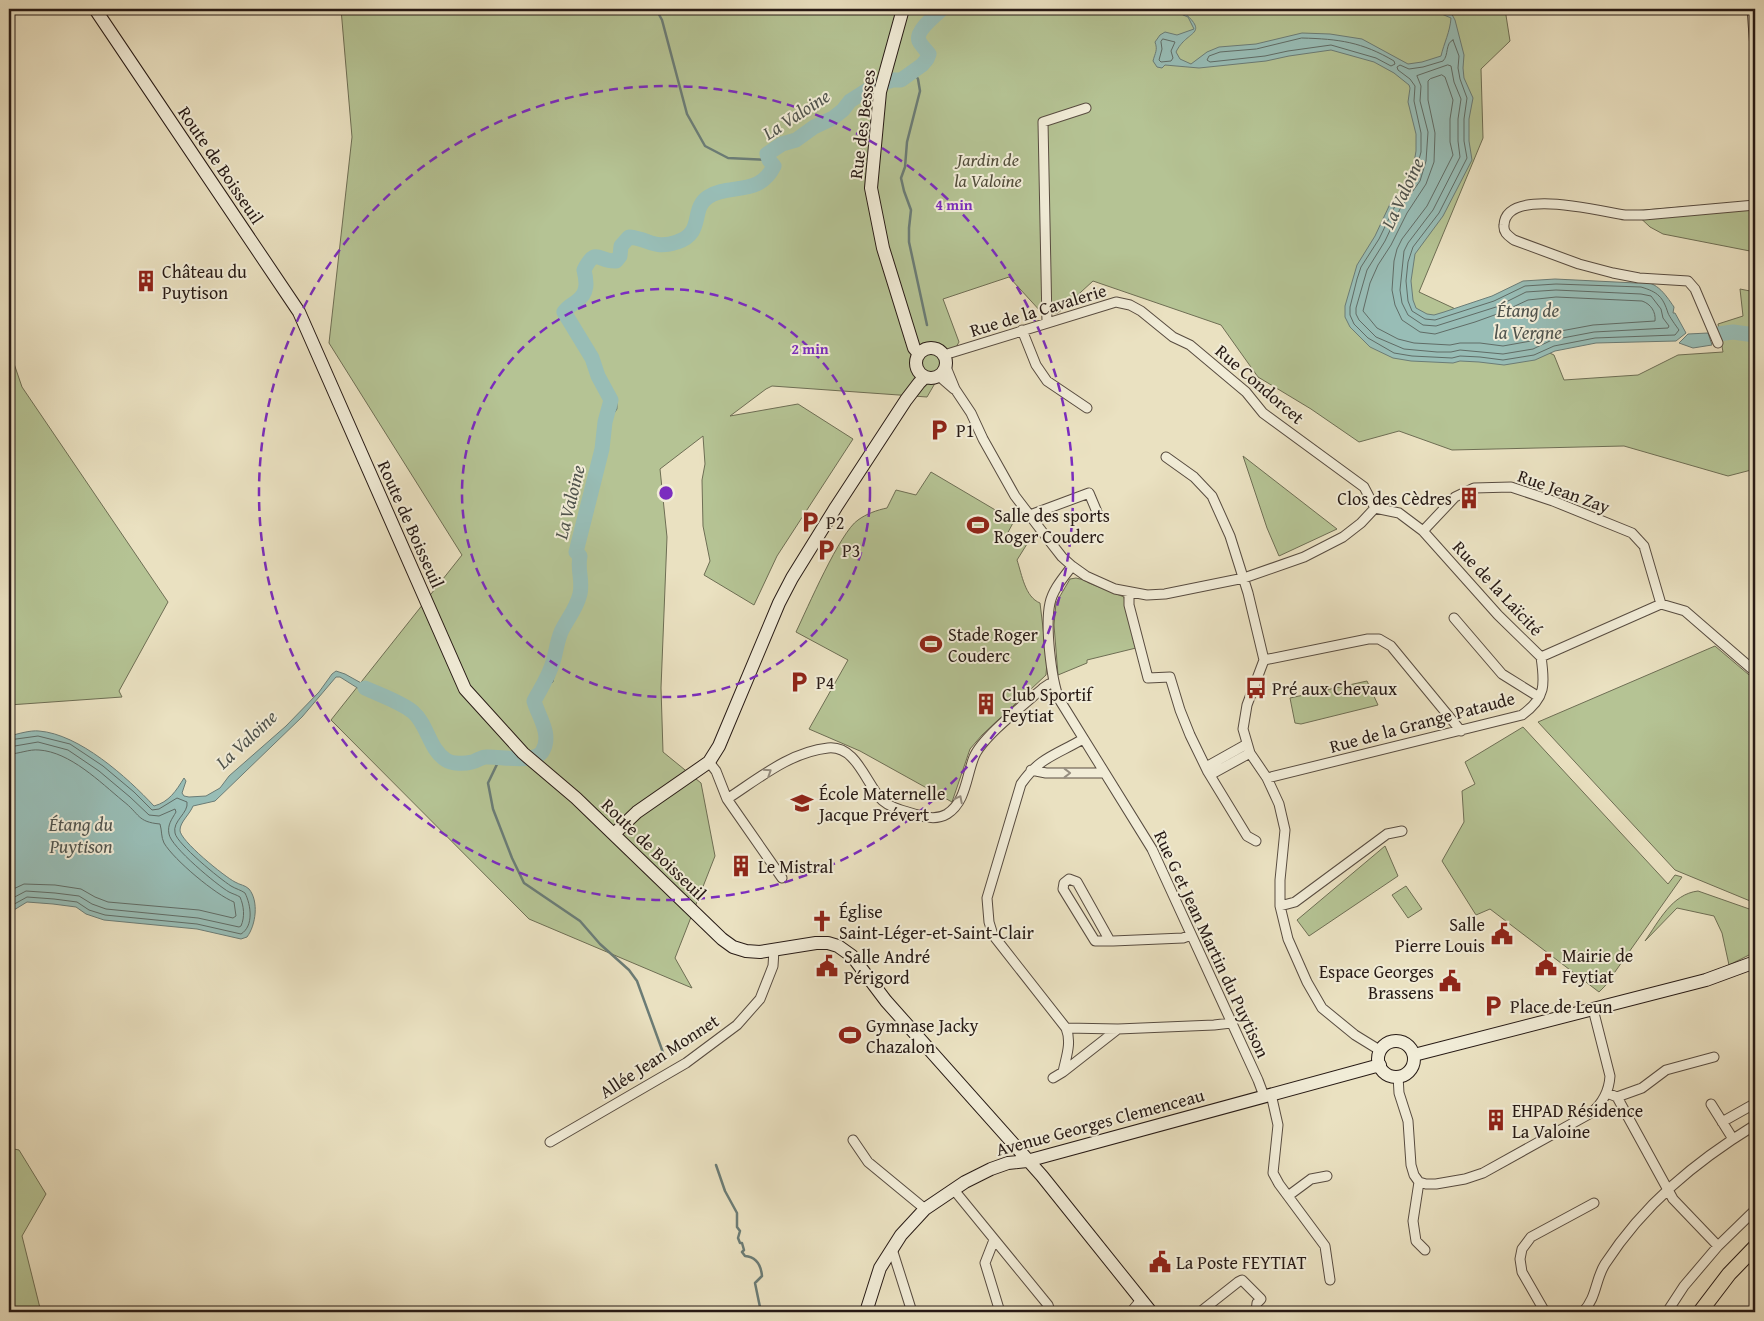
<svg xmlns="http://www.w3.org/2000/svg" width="1764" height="1321" font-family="'Gentium Book Plus',serif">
<rect width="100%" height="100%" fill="#eae1c1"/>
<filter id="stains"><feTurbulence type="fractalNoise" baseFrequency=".004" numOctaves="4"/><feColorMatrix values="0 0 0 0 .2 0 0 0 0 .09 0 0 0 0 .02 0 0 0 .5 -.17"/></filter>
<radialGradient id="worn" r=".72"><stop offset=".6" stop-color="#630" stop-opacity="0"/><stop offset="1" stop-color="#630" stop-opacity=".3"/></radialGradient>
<path fill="#b5c394" stroke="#6e6e54" d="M341 9H1505L1510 41 1481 69 1483 138 1419 292 1554 355 1564 380 1638 375 1678 355 1723 352 1718 324 1743 316 1740 289 1755 292V469L1728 476 1624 446 1452 450 1399 431 1359 442 1311 409 1258 377 1221 325 1093 281 1058 313H1042L1009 277 943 299 959 342 927 397 772 386 766 389 730 416 798 404 853 439 777 556 754 605 704 575 710 561 703 526 702 480 705 464 703 436 660 469 667 537 661 688 663 752 701 783 715 856 675 958 692 988 529 919 331 720 462 555 329 343 352 137Z
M1755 201V252L1663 234 1650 227 1633 211Z
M9 349 22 387 168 602 119 691 122 697 9 705Z
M1243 456 1337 529 1279 556 1267 528Z
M931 472 1014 521 1006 536 1008 537 1010 533 1027 544 1017 560C1022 575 1025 597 1040 603L1047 661 1046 675 982 735 970 749 952 802 860 751 809 729 848 660 796 632C807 609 840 532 858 520 866 514 877 510 887 508L896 490 916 495Z
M1076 578 1084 580 1089 583 1124 597 1136 648 1087 660V663L1058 675 1054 625 1056 603 1070 579Z
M1715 646 1755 680 1750 694 1755 696V903L1675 870 1538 722Z
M1367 681 1378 705 1301 724 1295 723 1290 698Z
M1523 727 1668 884 1675 875 1682 877 1605 986 1599 992 1490 909 1476 915 1442 861 1464 822 1462 791 1475 784 1465 762Z
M1385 846 1398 876 1309 936 1297 920Z
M1406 886 1422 909 1408 918 1392 895Z
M1698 891 1755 911V952L1729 965 1722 933 1714 916 1677 908 1645 941C1659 921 1672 894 1698 891Z
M9 1148 19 1150 46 1194 22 1236 41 1312H9Z"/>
<path fill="#98bdb6" stroke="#6b7c76" d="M942 9H947L931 23 922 35C922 45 930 47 935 54L931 65 928 68 926 65 901 84H898L927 59 929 54C926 49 921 45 919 41 915 31 936 15 942 9Z
M1175 9H1180C1212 36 1187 29 1176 52L1180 59 1191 64 1207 52 1219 47 1256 44 1302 33 1330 34 1362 39 1408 64 1422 62 1441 56C1444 43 1450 32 1451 18L1430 9H1449L1455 20 1464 55 1463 68 1464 78 1473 98 1469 119V141L1472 160 1443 216 1415 254 1411 281 1413 300 1416 308 1427 314 1434 315 1444 312 1492 296 1523 281 1555 279 1636 283C1655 278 1665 294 1674 307L1673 313H1675L1686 333 1676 341 1596 343 1555 351 1535 360 1504 365 1479 362 1460 361 1453 363 1411 361 1393 358 1370 347 1350 327 1345 317V306L1357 265 1375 236 1390 204 1403 187 1413 169 1416 151V134L1408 102 1410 88 1409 85 1394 73 1374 62 1331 50 1289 56 1266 61 1199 68 1165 65 1162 68 1157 67 1153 61C1155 53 1158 50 1155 42L1160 35 1165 32 1177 35 1194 29 1188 17 1183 15Z
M872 87 873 93 854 101 838 120 805 137 798 145 774 151 772 156C774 159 777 162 777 166 776 181 745 196 731 195 726 195 722 193 716 195 693 203 707 236 679 245 673 247 663 249 657 248 645 246 636 235 625 247L623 260 615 266 608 265 597 258C582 268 593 275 589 288 586 298 578 303 570 308L569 313 594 355 603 378 617 402V409L608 422 607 446 595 490 593 511 579 551 580 556V565L585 580 581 598 573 617 561 638 553 682 542 691 537 699C540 710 552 735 549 745 548 750 543 754 539 758L537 756 538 751H542C550 726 539 723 534 701L546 681 553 661 555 649 562 630 572 615 580 593 582 580 576 552 602 449 605 422 611 400 598 376 592 358 564 312C568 306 572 305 577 301 588 293 587 282 584 270L592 258C601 256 607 262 616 261L620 256 621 246 629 237C650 239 654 250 677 242 705 233 690 209 707 197 729 182 758 197 774 166L769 160 767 154 782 144 796 140 814 127 833 118 843 110 850 101Z
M1708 333 1712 345 1693 348 1679 343 1688 334Z
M336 671 345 674 390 699C395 700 398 702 402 704 409 705 412 705 419 709L421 717 432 732 445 757 451 759 474 760 494 753 506 756 514 755 529 766 518 759 484 757 471 762 456 763 447 761 440 755 414 713 379 695 375 699 340 677H336L302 717 215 801 193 806C190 814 180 822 180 830 179 840 225 877 235 882 240 885 245 885 249 889 259 901 256 925 247 937L241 939 197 929 104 920 86 914 76 907 53 904 27 902 9 913V736C18 734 30 730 39 731 79 734 127 777 154 806 169 802 176 791 184 778L186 781 182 793 184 796 189 797 206 796 220 788 229 776 286 726 319 692 332 674Z"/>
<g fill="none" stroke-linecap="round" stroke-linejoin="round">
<path stroke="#606c66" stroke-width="1" d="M1302 38C1339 39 1362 42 1394 61L1395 64 1391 66 1376 58 1331 45 1288 51 1265 56 1210 62 1207 60 1209 56 1220 52 1256 49Z
M1163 39 1175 42 1171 51 1173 58 1171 61 1161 62 1159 60 1162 49 1161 42Z
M1453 40 1459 56 1458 68 1460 79 1467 98 1464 119V141L1467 158 1439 213 1413 247 1408 262 1406 281 1408 301 1412 311 1425 319 1435 320 1494 301 1525 286 1556 284 1641 287C1658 292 1663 297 1668 313 1669 316 1676 326 1679 330L1675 335 1595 338 1554 346 1534 355 1503 360 1480 357 1460 356 1452 358 1412 356 1394 353 1368 338 1354 324 1350 315V307L1357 279 1361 267 1379 239 1395 206 1414 178 1421 152V133L1414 101 1415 86 1410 79 1398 70 1397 67 1400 65 1409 69 1423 67 1443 61C1449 55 1445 43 1453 40Z
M1448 65 1451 66 1454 82 1461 99 1458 119V141L1460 157 1433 210 1408 243 1404 251 1400 290 1402 303 1408 315 1423 325 1436 326 1496 307 1526 292 1556 290 1641 294 1651 296 1661 309 1663 318 1669 326 1668 328 1594 332 1552 340 1533 349 1503 354 1460 350 1451 352H1437L1404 349 1376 337 1359 320 1356 314V308L1367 270 1385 241 1400 209 1420 181 1426 161 1428 132 1420 101 1421 86 1417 76Z
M1442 75 1445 77 1453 100 1450 119V142L1453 155 1427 206 1402 239 1397 249 1394 261 1392 290 1395 305 1402 320 1420 332 1435 334 1475 322 1500 313 1528 300 1556 297 1642 301C1651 304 1656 312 1655 321L1593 325 1550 333 1531 341 1503 346 1480 343H1460L1450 345 1414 343 1398 339 1377 328 1363 311 1370 283 1378 265 1391 245 1407 213 1426 184 1434 162 1435 133 1428 100V81L1430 79Z
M9 740 38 736 70 744 103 766 134 792 152 810 159 809 177 798 187 802C189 813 172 821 175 833 177 844 220 879 231 886 236 889 241 890 245 893 251 905 254 926 241 934L197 924 105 915 89 910 77 902 54 899 27 897 9 907
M9 747 38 742 68 750 99 771 130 797 149 815 159 816 175 809 176 812C172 819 167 825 169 834 171 847 217 885 229 892 233 894 237 895 240 897 244 906 245 917 241 926L239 927 198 918 106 909 92 904 79 896 55 893 26 891 9 900
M9 754C19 754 29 749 39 750 70 752 100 782 123 801 140 814 137 822 160 824 162 831 161 837 164 843 174 860 216 895 234 902L236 916 233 918 199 910 108 902 95 897 81 889 55 885 24 884 9 891"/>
<path stroke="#6b7c76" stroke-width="2.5" d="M656 9 662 20 687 114 705 146 728 158 769 160
M914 72 918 79 920 91 907 142 905 167 901 178 904 191 911 210 909 228V242L927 325
M500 758 488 783 493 809 512 858 524 883 580 921 600 944 629 970 637 981 665 1058
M716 1165 725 1191 737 1213V1227L740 1231 738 1238 740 1243H742L744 1250 742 1252 745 1256C756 1257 761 1265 762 1276L755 1283 761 1312"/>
<path stroke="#98bdb6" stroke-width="15" d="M1718 334 1733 332 1755 335
M365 688C380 695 401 702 413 712 428 725 429 749 446 760 452 764 464 764 472 762 477 761 481 757 486 757 499 756 533 764 542 752 553 735 538 716 534 701 541 688 549 676 553 662 556 652 557 642 561 632 567 619 576 610 580 594 583 579 577 571 580 556L576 552 602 449 605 422 611 400 598 376 592 358 564 312C568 306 572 305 577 301 588 293 587 282 584 270 596 246 598 262 616 261L620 256 621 246 629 237C650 239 654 250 677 242 705 233 690 209 708 197 729 183 759 197 774 166L769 160 767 154 782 144 796 140 814 127 833 118 843 110 850 101 872 87 893 80H901L922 65 927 59 929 54C926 50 921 45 919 41 915 31 936 15 942 9"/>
<g stroke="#584c40" stroke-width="11">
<path id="street" d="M1752 9 1755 48
M1047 323 1043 122 1086 108
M1022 330 1036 365 1047 381 1087 408
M1718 343 1695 289 1688 281 1639 278 1613 273 1579 264 1514 240C1509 236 1503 233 1504 225 1506 186 1603 212 1625 215 1631 215 1637 215 1644 215L1755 205
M944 355 1116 302 1130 305 1141 311 1173 337 1190 345 1246 392 1263 413 1364 487 1375 508
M946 367 955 389 971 413 983 439 1015 496 1044 534 1062 557 1072 566 1086 576 1115 589 1147 595 1165 594 1244 578 1304 557 1343 537 1361 523 1375 508
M939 376 954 389
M1166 457 1194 477 1212 496 1230 536 1248 593 1264 660 1247 705 1243 729 1250 753 1267 778 1279 804 1285 830 1280 880V906L1288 939 1307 982 1322 1008 1355 1035 1381 1051
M1375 508 1399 513 1423 531 1498 615 1541 657
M1030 515 1089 493 1097 512
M1423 531 1455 497 1474 488 1511 487 1553 501 1632 533 1644 546 1661 604
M1072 566C1064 577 1053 589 1050 603 1045 625 1051 678 1059 699L1152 849 1258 1080 1264 1096
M1129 592V605L1148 678 1170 677 1180 710 1190 735 1208 772 1247 836 1256 841
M1454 618 1502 674 1539 697
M1541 657 1661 604 1685 611 1752 669 1755 670
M1264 660 1368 639H1379L1391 646 1461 731
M709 762 716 771 727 799 782 878
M1206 767 1247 744
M1031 770 1046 773H1104
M1210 775 1250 753
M1267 778 1522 715C1546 698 1545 684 1541 657
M727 799C758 779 790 752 828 748 857 745 866 785 883 801 892 809 906 811 918 815 927 818 937 820 947 814 966 802 966 777 974 757 982 737 1025 704 1043 688L1049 684H1053
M1280 906 1295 902 1387 834 1402 831
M1110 941 1077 882 1069 879 1064 883 1063 889 1095 941H1113L1183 938 1191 935
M1066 1028 993 935 989 922 987 898 1021 784C1040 757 1056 755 1083 739
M1118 1029 1214 1025 1231 1023
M1398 1076 1399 1093 1408 1121 1411 1165 1414 1175 1419 1182 1426 1184H1436L1465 1179 1483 1173 1591 1113C1603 1103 1609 1092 1610 1076L1593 1009
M1053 1078 1063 1072C1066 1057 1072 1043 1066 1028L1118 1029 1063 1072
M1607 1093 1617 1097 1673 1199 1718 1246
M1271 1094 1278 1125 1273 1173 1279 1184 1325 1246 1330 1280
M1617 1097 1642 1088 1666 1070 1714 1057
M1711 1104 1733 1139
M1722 1122 1754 1104
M853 1140 868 1162 925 1209
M550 1142 686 1063 737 1025 760 999 773 966 774 950
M1419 1182 1413 1221 1416 1241 1425 1250
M954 1190 1048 1305 1050 1311 1049 1312
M1288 1196 1311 1179 1327 1176
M994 1240 985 1263 1000 1312
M892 1249 912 1312
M1131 1312 1141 1300
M1200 1312 1238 1282 1242 1280 1261 1299 1257 1303 1256 1312
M1545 1312 1522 1272 1520 1259 1522 1249 1531 1237 1594 1203
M1583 1312C1597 1297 1595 1280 1605 1264 1644 1204 1695 1162 1755 1125
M1667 1312 1684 1286 1718 1246 1755 1210"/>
</g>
<g stroke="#271a15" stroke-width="14">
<path id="secondary" d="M95 9 299 312 465 689 523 753 576 798 722 939 733 947 746 951 760 952 816 943H828L838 946 852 956 886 1001 1042 1176 1151 1312
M903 9 880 92 871 188 883 248 914 348 919 354
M916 363a15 15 0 1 1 30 0a15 15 0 1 1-30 0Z
M614 834 637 812 709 762 719 746 779 603 792 578 836 507 906 400 919 383 925 377
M1378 1059a18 18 0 1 1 36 0a18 18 0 1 1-36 0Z
M1414 1055 1706 980 1755 962
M866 1312 880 1268 901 1235 925 1209 965 1182 991 1169 1008 1163 1027 1161 1380 1065"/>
</g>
<g stroke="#271a15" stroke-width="16">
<path id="primary" d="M1700 1312 1729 1274 1755 1247"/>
</g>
<use href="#street" stroke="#f1ecd7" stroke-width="9"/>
<use href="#secondary" stroke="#f1ecd7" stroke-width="12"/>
<use href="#primary" stroke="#eae1c1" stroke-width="14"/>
</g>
<defs><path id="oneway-chevron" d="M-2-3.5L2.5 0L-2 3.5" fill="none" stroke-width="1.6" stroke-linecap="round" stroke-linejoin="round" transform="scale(1.25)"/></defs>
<g stroke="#968e80">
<use href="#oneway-chevron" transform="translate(768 772) rotate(-33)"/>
<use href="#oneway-chevron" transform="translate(1067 773)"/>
<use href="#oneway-chevron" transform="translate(959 799) rotate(-63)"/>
</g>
<g fill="none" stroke="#7b2cbf" stroke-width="2.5" stroke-dasharray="9 6">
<circle cx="666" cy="493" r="204"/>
<circle cx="666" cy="493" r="407"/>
</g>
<defs>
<g id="building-bare" transform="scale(1.725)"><path d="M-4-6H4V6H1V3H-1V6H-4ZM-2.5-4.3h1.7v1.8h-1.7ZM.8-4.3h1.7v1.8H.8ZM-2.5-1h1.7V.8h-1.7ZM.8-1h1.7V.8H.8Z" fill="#8f2418" stroke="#f1ecd7" stroke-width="2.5" paint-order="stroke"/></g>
<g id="parking-bare" transform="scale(1.725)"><path d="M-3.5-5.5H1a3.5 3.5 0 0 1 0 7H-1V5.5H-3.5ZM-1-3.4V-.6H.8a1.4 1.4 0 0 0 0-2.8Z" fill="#8f2418" stroke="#f1ecd7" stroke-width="2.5" paint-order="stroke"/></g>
<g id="stadium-bare" transform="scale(1.725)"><path d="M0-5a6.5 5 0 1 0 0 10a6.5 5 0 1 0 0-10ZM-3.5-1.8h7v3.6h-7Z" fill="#8f2418" stroke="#f1ecd7" stroke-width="2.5" paint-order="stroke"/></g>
<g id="bus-bare" transform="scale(1.725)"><path d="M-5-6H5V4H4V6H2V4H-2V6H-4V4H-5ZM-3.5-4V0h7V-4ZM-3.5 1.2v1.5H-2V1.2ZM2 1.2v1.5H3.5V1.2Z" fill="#8f2418" stroke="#f1ecd7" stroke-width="2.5" paint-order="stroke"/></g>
<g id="school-bare" transform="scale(1.725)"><path d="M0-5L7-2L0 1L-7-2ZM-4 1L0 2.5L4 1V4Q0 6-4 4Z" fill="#8f2418" stroke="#f1ecd7" stroke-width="2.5" paint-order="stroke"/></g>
<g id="church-bare" transform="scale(1.725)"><path d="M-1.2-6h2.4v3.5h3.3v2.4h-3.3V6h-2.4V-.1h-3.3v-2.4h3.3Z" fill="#8f2418" stroke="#f1ecd7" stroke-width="2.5" paint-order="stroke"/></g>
<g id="civic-bare" transform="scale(1.725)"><path d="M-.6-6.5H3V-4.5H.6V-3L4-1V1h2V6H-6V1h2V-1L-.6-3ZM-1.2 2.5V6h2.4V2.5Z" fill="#8f2418" stroke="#f1ecd7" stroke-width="2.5" paint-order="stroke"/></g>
</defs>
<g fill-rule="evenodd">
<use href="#building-bare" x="146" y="281"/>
<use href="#parking-bare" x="939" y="430"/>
<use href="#building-bare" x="1469" y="498"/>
<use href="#parking-bare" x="810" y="522"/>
<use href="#stadium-bare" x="978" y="525"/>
<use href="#parking-bare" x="826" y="550"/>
<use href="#stadium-bare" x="931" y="644"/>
<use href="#parking-bare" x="799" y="682"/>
<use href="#bus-bare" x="1256" y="688"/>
<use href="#building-bare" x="986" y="704"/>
<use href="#school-bare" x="802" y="803"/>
<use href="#building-bare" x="741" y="866"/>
<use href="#church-bare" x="822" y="921"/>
<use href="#civic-bare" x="1502" y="934"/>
<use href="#civic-bare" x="1546" y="965"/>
<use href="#civic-bare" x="827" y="966"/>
<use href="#civic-bare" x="1450" y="981"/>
<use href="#parking-bare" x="1493" y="1006"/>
<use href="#stadium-bare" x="850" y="1035"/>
<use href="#building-bare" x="1496" y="1120"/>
<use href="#civic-bare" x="1160" y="1262"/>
</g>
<g text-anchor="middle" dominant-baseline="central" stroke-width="4" stroke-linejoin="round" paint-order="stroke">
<g font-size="18" fill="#271a15" stroke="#f1ecd7">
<text transform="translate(862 124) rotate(-83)">Rue des Besses</text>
<text transform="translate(221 165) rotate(56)">Route de Boisseuil</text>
<text transform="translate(1038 310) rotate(-17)">Rue de la Cavalerie</text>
<text transform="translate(1260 384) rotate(41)">Rue Condorcet</text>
<text transform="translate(1564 491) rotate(20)">Rue Jean Zay</text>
<text transform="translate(411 524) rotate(66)">Route de Boisseuil</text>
<text transform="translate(1498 588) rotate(47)">Rue de la Laïcité</text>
<text transform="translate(1422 722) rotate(-15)">Rue de la Grange Pataude</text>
<text transform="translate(654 849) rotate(44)">Route de Boisseuil</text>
<text transform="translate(1212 944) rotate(65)">Rue G et Jean Martin du Puytison</text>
<text transform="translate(659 1056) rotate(-33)">Allée Jean Monnet</text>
<text transform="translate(1100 1122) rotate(-15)">Avenue Georges Clemenceau</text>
</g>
<g font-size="18" font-style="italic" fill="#524d3b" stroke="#f1ecd7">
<text x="988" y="159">Jardin de<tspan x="988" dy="21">la Valoine</tspan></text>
</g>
<g font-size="18" fill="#271a15" stroke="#f1ecd7" text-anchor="start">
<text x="162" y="271">Château du<tspan x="162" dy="21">Puytison</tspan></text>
<text x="956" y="430">P1</text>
<text x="1452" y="498" text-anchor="end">Clos des Cèdres</text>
<text x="994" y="515">Salle des sports<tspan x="994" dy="21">Roger Couderc</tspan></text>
<text x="826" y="522">P2</text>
<text x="842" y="550">P3</text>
<text x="948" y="634">Stade Roger<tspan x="948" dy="21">Couderc</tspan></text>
<text x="816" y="682">P4</text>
<text x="1272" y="688">Pré aux Chevaux</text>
<text x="1002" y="694">Club Sportif<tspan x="1002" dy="21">Feytiat</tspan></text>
<text x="819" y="793">École Maternelle<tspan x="819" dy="21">Jacque Prévert</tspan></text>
<text x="758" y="866">Le Mistral</text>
<text x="839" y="911">Église<tspan x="839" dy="21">Saint-Léger-et-Saint-Clair</tspan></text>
<text x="1485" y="924" text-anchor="end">Salle<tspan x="1485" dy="21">Pierre Louis</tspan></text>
<text x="1562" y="955">Mairie de<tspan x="1562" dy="21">Feytiat</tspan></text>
<text x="844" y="956">Salle André<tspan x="844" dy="21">Périgord</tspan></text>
<text x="1434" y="971" text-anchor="end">Espace Georges<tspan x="1434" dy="21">Brassens</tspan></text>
<text x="1510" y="1006">Place de Leun</text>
<text x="866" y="1025">Gymnase Jacky<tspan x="866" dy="21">Chazalon</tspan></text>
<text x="1512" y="1110">EHPAD Résidence<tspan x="1512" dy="21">La Valoine</tspan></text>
<text x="1176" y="1262">La Poste FEYTIAT</text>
</g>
<g font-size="19" font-style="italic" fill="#4f534d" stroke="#f1ecd7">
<text transform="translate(796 114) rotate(-33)">La Valoine</text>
<text transform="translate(1402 193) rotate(-65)">La Valoine</text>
<text x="1528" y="310">Étang de<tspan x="1528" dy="22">la Vergne</tspan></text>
<text transform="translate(569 502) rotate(-76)">La Valoine</text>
<text transform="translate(246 739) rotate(-43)">La Valoine</text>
<text x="81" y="824">Étang du<tspan x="81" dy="22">Puytison</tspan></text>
</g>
</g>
<circle cx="666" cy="493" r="8" fill="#7b2cbf" stroke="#f1ecd7" stroke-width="2.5"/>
<g font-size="15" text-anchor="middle" font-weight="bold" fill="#7b2cbf" stroke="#f1ecd7" stroke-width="4" stroke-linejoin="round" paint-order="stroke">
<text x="954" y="210">4 min</text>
<text x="810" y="354">2 min</text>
</g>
<rect width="1764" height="1321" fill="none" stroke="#eae1c1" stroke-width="30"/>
<rect x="10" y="10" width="1744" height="1301" fill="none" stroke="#271a15" stroke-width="2.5"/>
<rect x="15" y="15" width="1734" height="1291" fill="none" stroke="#271a15"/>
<rect width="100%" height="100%" filter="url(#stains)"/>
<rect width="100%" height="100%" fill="url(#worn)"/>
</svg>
